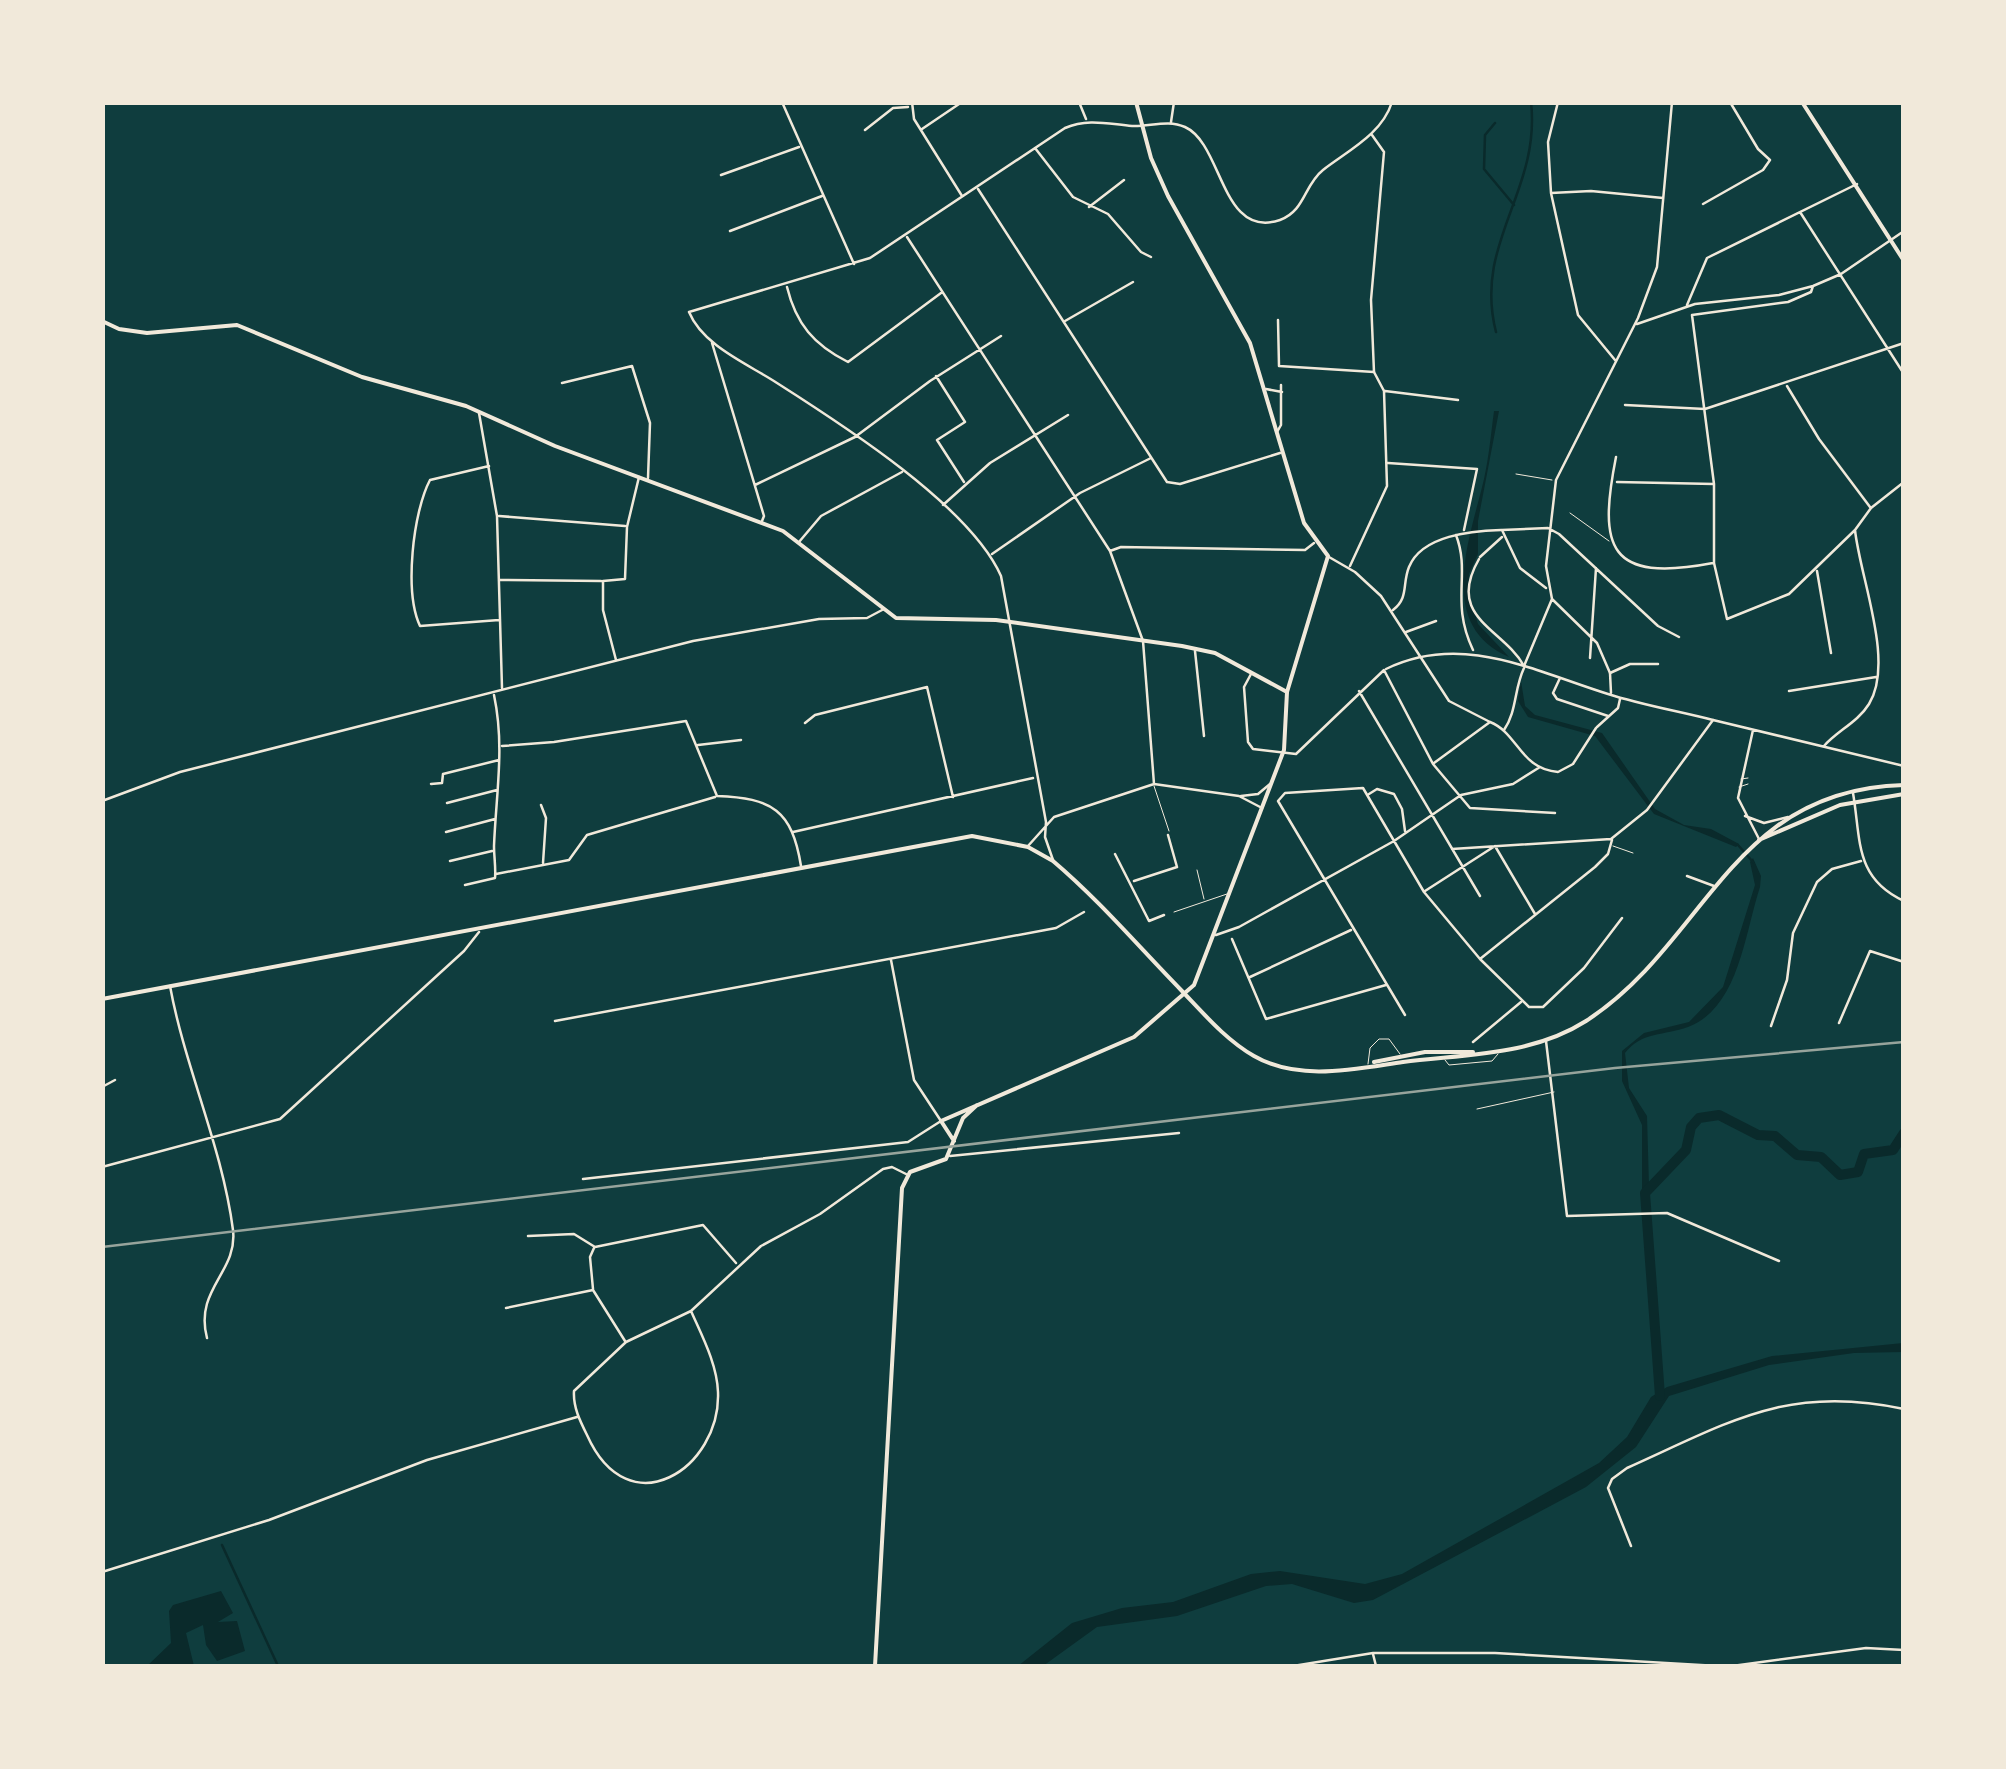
<svg xmlns="http://www.w3.org/2000/svg" width="2006" height="1769" font-family="'Times New Roman',serif">
<rect width="100%" height="100%" fill="#0f3d3e"/>
<path fill="#0a2a2b" d="M1494 411H1499L1478 521V554L1469 574 1468 592 1478 624 1509 657C1434 625 1471 536 1484 479 1489 456 1491 434 1494 411Z
M1521 681 1525 706 1535 715 1602 733 1655 809 1684 825 1711 829 1739 844 1736 847 1654 814 1595 736 1528 717 1518 701Z
M1753 858 1761 876 1760 887C1745 932 1739 1008 1688 1027 1664 1036 1642 1031 1625 1053L1629 1088 1647 1116 1649 1186 1642 1195V1125L1622 1081V1051L1644 1033 1689 1022 1723 987 1755 885 1750 862Z
M1903 1343V1352L1854 1353 1769 1365 1669 1396 1636 1447 1586 1487 1373 1600 1354 1603 1292 1584 1266 1586 1177 1616 1097 1627 1043 1666H1018L1072 1623 1122 1608 1173 1602 1251 1574 1280 1571 1365 1584 1402 1574 1599 1463 1627 1437 1651 1397 1667 1387 1772 1356Z
M221 1591 233 1613 218 1622 237 1621 245 1651 217 1661 206 1645 203 1625 186 1633 194 1666H147L171 1643 169 1611 173 1605Z"/>
<g fill="none" stroke-linecap="round" stroke-linejoin="round">
<path stroke="#0a2a2b" stroke-width="2.5" d="M1495 123 1485 135 1484 169 1514 205
M1496 332C1473 242 1541 192 1531 102
M1738 845 1753 862
M222 1545 278 1666"/>
<path stroke="#0a2a2b" stroke-width="10" d="M1660 1396 1645 1193 1686 1150 1691 1127 1699 1118 1719 1115 1758 1135 1775 1136 1797 1155 1821 1157 1840 1175 1858 1172 1864 1154 1893 1150 1904 1133"/>
<path stroke="#f1e9da" stroke-width="1" d="M1516 474 1552 480
M1570 513 1609 541
M1741 779 1748 778
M1154 786 1169 831
M1739 787 1748 784
M1613 846 1633 853
M1197 870 1204 899
M1174 912 1227 894
M1445 1060 1449 1065 1492 1061 1498 1054
M1368 1064 1370 1048 1379 1039H1389L1400 1054
M1477 1109 1554 1092"/>
<path stroke="#f1e9da" stroke-width="2.5" d="M1385 391 1458 400
M1388 463 1477 469 1464 530
M1456 535C1471 574 1450 602 1473 650
M1329 557 1355 572 1381 596 1449 701 1490 722
M1479 559C1445 618 1503 628 1524 666
M1350 566 1387 486 1384 391 1374 372
M1393 610C1409 598 1402 584 1409 567 1422 535 1472 531 1501 530
M1406 632 1436 621
M1386 669C1462 632 1534 671 1608 694 1642 705 1678 711 1713 720
M1610 673 1611 693
M1560 678 1553 693 1557 699 1608 716
M1597 727 1618 708 1620 699
M1504 730C1517 711 1514 689 1524 668"/>
<path stroke="#f1e9da" stroke-width="2.5" d="M782 102 854 264
M912 102 914 119 962 196
M1079 102 1086 119
M1558 102 1548 142 1551 193 1578 315 1615 360
M1171 122 1174 102
M922 129 962 102
M865 130 893 108 908 107
M1035 148 1073 197 1108 214 1141 252 1151 257
M721 175 799 147
M978 189 1167 482 1180 484 1280 453
M1551 193 1591 191 1663 198
M1703 204 1763 170 1770 160 1758 149 1730 102
M1089 207 1124 180
M1800 212 1904 374
M730 231 822 196
M907 237 1110 551 1143 641 1154 784
M1813 286 1811 292 1788 302 1692 315 1714 484V563L1727 619 1789 594 1855 530
M787 287C796 324 814 345 848 362L941 293
M1687 305 1707 258 1857 184
M1278 320 1279 366 1374 372 1371 300 1384 152 1372 135
M1065 321 1133 282
M1637 324 1695 304 1779 295 1813 286 1841 274 1904 231
M712 343 764 516 762 521
M936 376 965 422 937 440 964 482
M562 383 632 366 650 423 648 478
M1787 386 1819 439 1870 507
M1266 389 1282 392
M1625 405 1705 409 1904 343
M479 413 497 516 502 688
M1277 432 1281 425V385
M1616 457C1598 548 1608 583 1713 563
M489 466 430 480C413 512 404 592 420 626L499 620
M1617 482 1714 484
M755 485 855 437 930 381 1001 336
M943 505 990 463 1068 415
M499 516 625 526
M799 542 821 516 902 472
M1110 551 1121 547 1305 550 1314 543
M992 554 1080 493 1151 458
M1480 557 1502 537
M1817 571 1831 653
M499 580 601 581
M1546 588 1520 568 1502 530 1548 528 1559 534 1658 626 1679 637
M1552 599 1597 643 1610 673 1630 664H1658
M1195 651 1204 736
M1590 658 1596 568
M616 660 603 610V581L625 579 627 527 639 477
M1524 666 1552 599 1546 566 1556 480 1638 318 1657 267 1672 102
M1251 674 1244 687 1248 742 1253 749 1296 754 1384 670 1433 764 1470 808 1555 813
M1359 691 1480 896
M1789 691 1876 677
M805 723 815 715 927 687 953 797
M1753 730 1738 798 1759 839
M698 745 741 740
M502 746 554 742 686 721 717 796C772 798 792 810 801 866
M1824 746C1837 731 1858 722 1869 704 1895 662 1860 578 1855 530L1871 508 1904 482
M1434 763 1490 722C1518 733 1520 769 1558 772L1573 764 1596 728
M431 784 442 783 443 774 499 760
M1853 793C1861 839 1854 878 1904 901
M1369 794 1377 789 1394 794 1402 809 1405 831
M1241 796 1258 794 1270 784
M102 801 180 772 693 641 819 619 867 618 884 609
M447 803 497 790
M541 805 546 818 543 863
M1745 816 1764 823 1788 817
M446 832 495 819
M793 832 1033 778
M1028 846 1054 817 1154 784 1239 796 1262 808
M1452 849 1611 839 1647 810 1713 720 1904 766
M1115 854 1149 921 1164 915
M1053 860 1045 837 1046 822 1001 576C970 506 843 425 777 383 748 364 703 346 689 312L870 258 1065 128C1088 118 1108 124 1132 126 1149 127 1168 119 1185 127 1223 144 1221 240 1280 220 1305 211 1304 185 1323 170 1349 150 1382 134 1392 102
M450 861 492 851
M496 874 569 860 587 835 715 797
M1687 876 1714 886
M1134 881 1177 867 1168 835
M465 885 495 878C496 868 494 857 494 846 496 794 505 747 494 695
M1425 891 1495 846 1535 914
M1216 935 1239 927 1394 841 1461 795 1513 784 1540 767
M1232 939 1266 1019 1386 985
M1480 959 1595 867 1608 854 1612 840
M1250 977 1351 930
M170 986C185 1068 222 1146 233 1230 238 1272 194 1289 207 1338
M1405 1015 1278 801 1285 793 1363 788 1424 892 1480 959 1529 1007H1543L1584 968 1622 918
M555 1021 1056 928 1084 912
M1839 1023 1870 951 1904 962
M1771 1026 1787 980 1793 933 1817 882 1832 869 1861 861
M1546 1041 1567 1216 1667 1213 1779 1261
M1473 1042 1521 1002
M102 1087 115 1080
M950 1156 1179 1133
M102 1167 280 1119 464 951 479 932
M583 1179 908 1142 941 1121 914 1080 891 960
M528 1236 574 1234 595 1247 703 1225 736 1263
M593 1289 590 1257 594 1248
M506 1308 593 1290 625 1341
M691 1311C702 1336 717 1364 718 1392 721 1468 629 1529 587 1435 580 1421 573 1407 574 1391L626 1342 691 1311 761 1246 820 1214 883 1169 892 1167 906 1174
M1631 1546 1608 1488 1612 1479 1627 1468C1730 1422 1787 1384 1904 1409
M102 1572 269 1520 427 1460 577 1417
M1373 1654 1376 1666
M1293 1666 1373 1653H1495L1718 1666
M1732 1666 1866 1648 1904 1650"/>
<path stroke="#f1e9da" stroke-width="4" d="M102 321 119 329 147 333 237 325 362 377 466 406 555 446 783 531 896 618 996 620 1182 646 1215 653 1287 692"/>
<path stroke="#f1e9da" stroke-width="4" d="M1802 102 1904 261
M1759 840 1840 805 1904 794
M102 999 972 836 1028 847 1053 861C1099 900 1139 947 1181 990 1204 1014 1226 1040 1254 1056 1299 1082 1355 1069 1403 1062 1465 1054 1531 1056 1586 1021 1707 943 1730 789 1904 785
M1374 1062 1425 1052H1473
M954 1141 941 1121 1134 1037 1194 985 1284 750 1287 692 1328 556 1304 523 1250 343 1168 196 1151 158 1136 102
M875 1666 902 1188 910 1172 946 1159 963 1118 977 1105"/>
<path stroke="#97a49c" stroke-width="2.5" d="M102 1247 1615 1068 1904 1042"/>
</g>
<rect width="2006" height="1769" fill="none" stroke="#f1e9da" stroke-width="210"/>
</svg>
